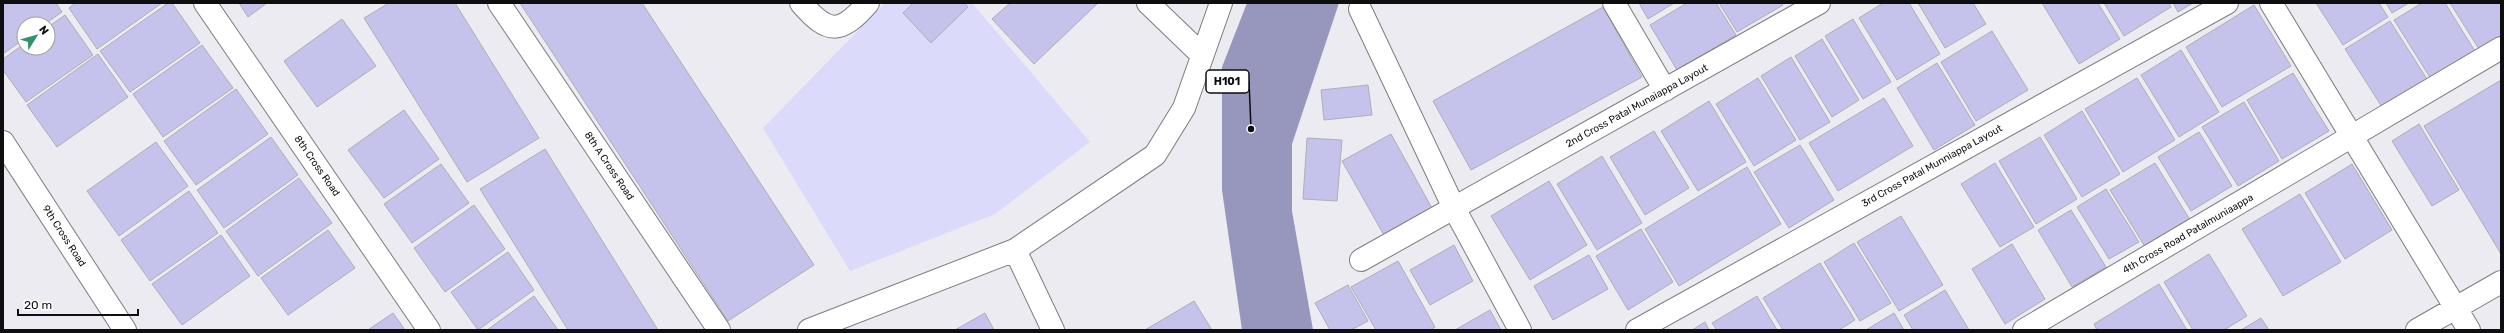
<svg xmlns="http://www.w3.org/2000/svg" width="2504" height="333" font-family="Rubik,sans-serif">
<rect width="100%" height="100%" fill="#ebebf1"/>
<path fill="#dbdafb" d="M885 3H972L1090 142 995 214 850 271 763 128Z"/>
<path fill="#9796bd" d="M1247 3H1339L1292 144V211L1313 330H1242L1222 190V67Z"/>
<path fill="#c5c3ec" stroke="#aeaeb4" d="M3 3H56L62 12 45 24H24V39L3 54Z
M75 3H162L97 49 69 8Z
M168 3H172L200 43 130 92 100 51Z
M239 3H267L248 17Z
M389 3H455L539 138 467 182 364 18Z
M520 3H642L814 265 728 321Z
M913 3H964L968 7 931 43 903 13Z
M1010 3H1098L1034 64 992 19Z
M1639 3H1674L1648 19Z
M1687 3H1716L1736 35 1677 70 1650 25Z
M1719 3H1781L1783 5 1737 32Z
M1883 3H1909L1940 54 1897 80 1859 18Z
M1918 3H1973L1986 24 1945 48Z
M2042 3H2098L2120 39 2079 64Z
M2104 3H2169L2171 7 2124 36Z
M2173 3H2193L2178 12Z
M2316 3H2379L2388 17 2343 45Z
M2386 3H2409L2392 13Z
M2422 3H2445L2475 51 2431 79 2394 20Z
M2450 3H2501V36L2479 49Z
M2254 5 2291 66 2222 107 2186 47Z
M1603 7 1642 77 1471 170 1433 101Z
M65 15 93 55 26 102 3 70V59L24 44V48H48V27Z
M342 19 376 66 317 107 284 61Z
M1853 19 1891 82 1863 99 1825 36Z
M2390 21 2427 79 2382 107 2345 49Z
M1992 31 2028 90 1976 121 1941 62Z
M1822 39 1859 100 1832 117 1795 56Z
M202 45 233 88 163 137 133 94Z
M2181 50 2219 112 2179 137 2141 75Z
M98 54 128 97 57 147 27 105Z
M1791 57 1830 122 1800 140 1761 76Z
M1937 63 1975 125 1934 150 1897 88Z
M2293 73 2329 131 2282 159 2247 100Z
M1758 78 1796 140 1754 166 1716 104Z
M2137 78 2175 140 2123 172 2085 109Z
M2501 80V254L2424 126Z
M1368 85 1372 115 1324 120 1321 90Z
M236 89 268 134 196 185 164 141Z
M1884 98 1913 146 1838 191 1809 143Z
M1709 101 1746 162 1698 191 1661 131Z
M2244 102 2279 161 2238 186 2202 127Z
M404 110 439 159 384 198 348 150Z
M2082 111 2120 174 2082 197 2044 135Z
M2419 124 2459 190 2432 206 2392 141Z
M1654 131 1689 188 1645 215 1610 157Z
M2199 132 2232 186 2191 211 2158 157Z
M1391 134 1433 210 1385 237 1342 161Z
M271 137 298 175 224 228 197 190Z
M2040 137 2077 199 2036 224 1999 161Z
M1307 138 1342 140 1337 201 1303 199Z
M156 142 188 186 119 236 87 191Z
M1800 145 1834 200 1789 228 1754 172Z
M545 149 658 330H568L480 189Z
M1602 156 1642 223 1597 250 1557 184Z
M1995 163 2034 227 2000 247 1961 184Z
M2155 163 2192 223 2147 250 2110 190Z
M441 164 469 203 412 243 384 204Z
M2352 164 2392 230 2345 259 2305 193Z
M1747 167 1781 224 1679 286 1645 229Z
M299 178 332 223 258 276 226 231Z
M1549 181 1587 245 1530 280 1491 216Z
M2106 189 2139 242 2109 259 2077 207Z
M189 191 218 233 150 281 121 240Z
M2300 194 2341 262 2283 296 2242 229Z
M474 205 505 249 445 292 414 248Z
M2071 210 2106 267 2072 287 2038 230Z
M1901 216 1943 285 1899 311 1857 242Z
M1641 229 1673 282 1628 310 1596 256Z
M328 230 355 268 288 315 261 278Z
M221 235 250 276 182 325 152 284Z
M1854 243 1891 303 1860 321 1824 262Z
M2012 244 2045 299 2005 324 1972 269Z
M1454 245 1473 281 1430 305 1410 270Z
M508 252 534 290 478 330 451 292Z
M2209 254 2247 316 2224 330H2193L2164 282Z
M1589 255 1608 289 1553 320 1534 286Z
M1398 261 1435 327 1430 330H1376L1351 287Z
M1820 263 1855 320 1839 330H1783L1763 298Z
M2159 284 2187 330H2097L2094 324Z
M1348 285 1368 321 1351 330H1330L1315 303Z
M1945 290 1969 330H1913L1904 315Z
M534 296 558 330H487Z
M1757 296 1777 330H1717L1712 323Z
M1194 301 1212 330H1145Z
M1490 310 1501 330H1455Z
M393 313 405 330H368Z
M985 313 994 330H955Z
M1894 313 1904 330H1866Z
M2261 318 2269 330H2241Z
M1705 322 1709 330H1692Z"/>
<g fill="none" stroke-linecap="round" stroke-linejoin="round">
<g stroke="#7c7c81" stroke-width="24">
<path id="minor" d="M205 3 429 330
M499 3 719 330
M801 3C828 34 840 35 868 3
M1148 3 1202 55
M1614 3 1665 90
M2271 3 2469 330
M1360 9 1454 208 1520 330
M3 142 125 330
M1015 250 1053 330
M1361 260 1819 3
M809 330 1015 250 1155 155 1184 108 1221 3
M1637 330 2227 3
M2024 330 2501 48
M2417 330 2501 282"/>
</g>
<use href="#minor" stroke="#fff" stroke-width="22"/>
</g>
<g text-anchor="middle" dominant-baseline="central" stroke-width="3" stroke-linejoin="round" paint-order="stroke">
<g font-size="10" fill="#0e0e10" stroke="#fff">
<text transform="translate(1637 106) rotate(-29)">2nd Cross Patal Munaiappa Layout</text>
<text transform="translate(317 166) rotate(55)">8th Cross Road</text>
<text transform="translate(609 166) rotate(56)">8th A Cross Road</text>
<text transform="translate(1932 166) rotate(-29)">3rd Cross Patal Munniappa Layout</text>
<text transform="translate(2188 234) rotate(-30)">4th Cross Road Patalmuniaappa</text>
<text transform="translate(64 236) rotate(57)">9th Cross Road</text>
</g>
</g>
<path fill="none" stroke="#0e0e10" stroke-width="1.5" d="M1251 129L1249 81"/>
<circle fill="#0e0e10" stroke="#fff" stroke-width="1.5" cx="1251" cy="129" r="4"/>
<rect fill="#fff" stroke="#0e0e10" stroke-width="1.5" x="1206" y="70" width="43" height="23" rx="4"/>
<g font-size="11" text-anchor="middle" font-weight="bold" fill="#0e0e10">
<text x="1227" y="85">H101</text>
</g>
<rect width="2504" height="333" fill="none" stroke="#0e0e10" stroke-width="8"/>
<g transform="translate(36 36) rotate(53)"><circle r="19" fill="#ffffff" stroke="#9f9f9f"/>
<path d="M0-3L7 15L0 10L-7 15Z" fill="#31926b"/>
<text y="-6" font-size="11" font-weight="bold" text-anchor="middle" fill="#0e0e10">N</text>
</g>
<path d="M18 309v6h120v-6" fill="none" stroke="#0e0e10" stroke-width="2"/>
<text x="24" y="309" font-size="12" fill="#0e0e10" stroke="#ffffff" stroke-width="3" paint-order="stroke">20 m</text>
</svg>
